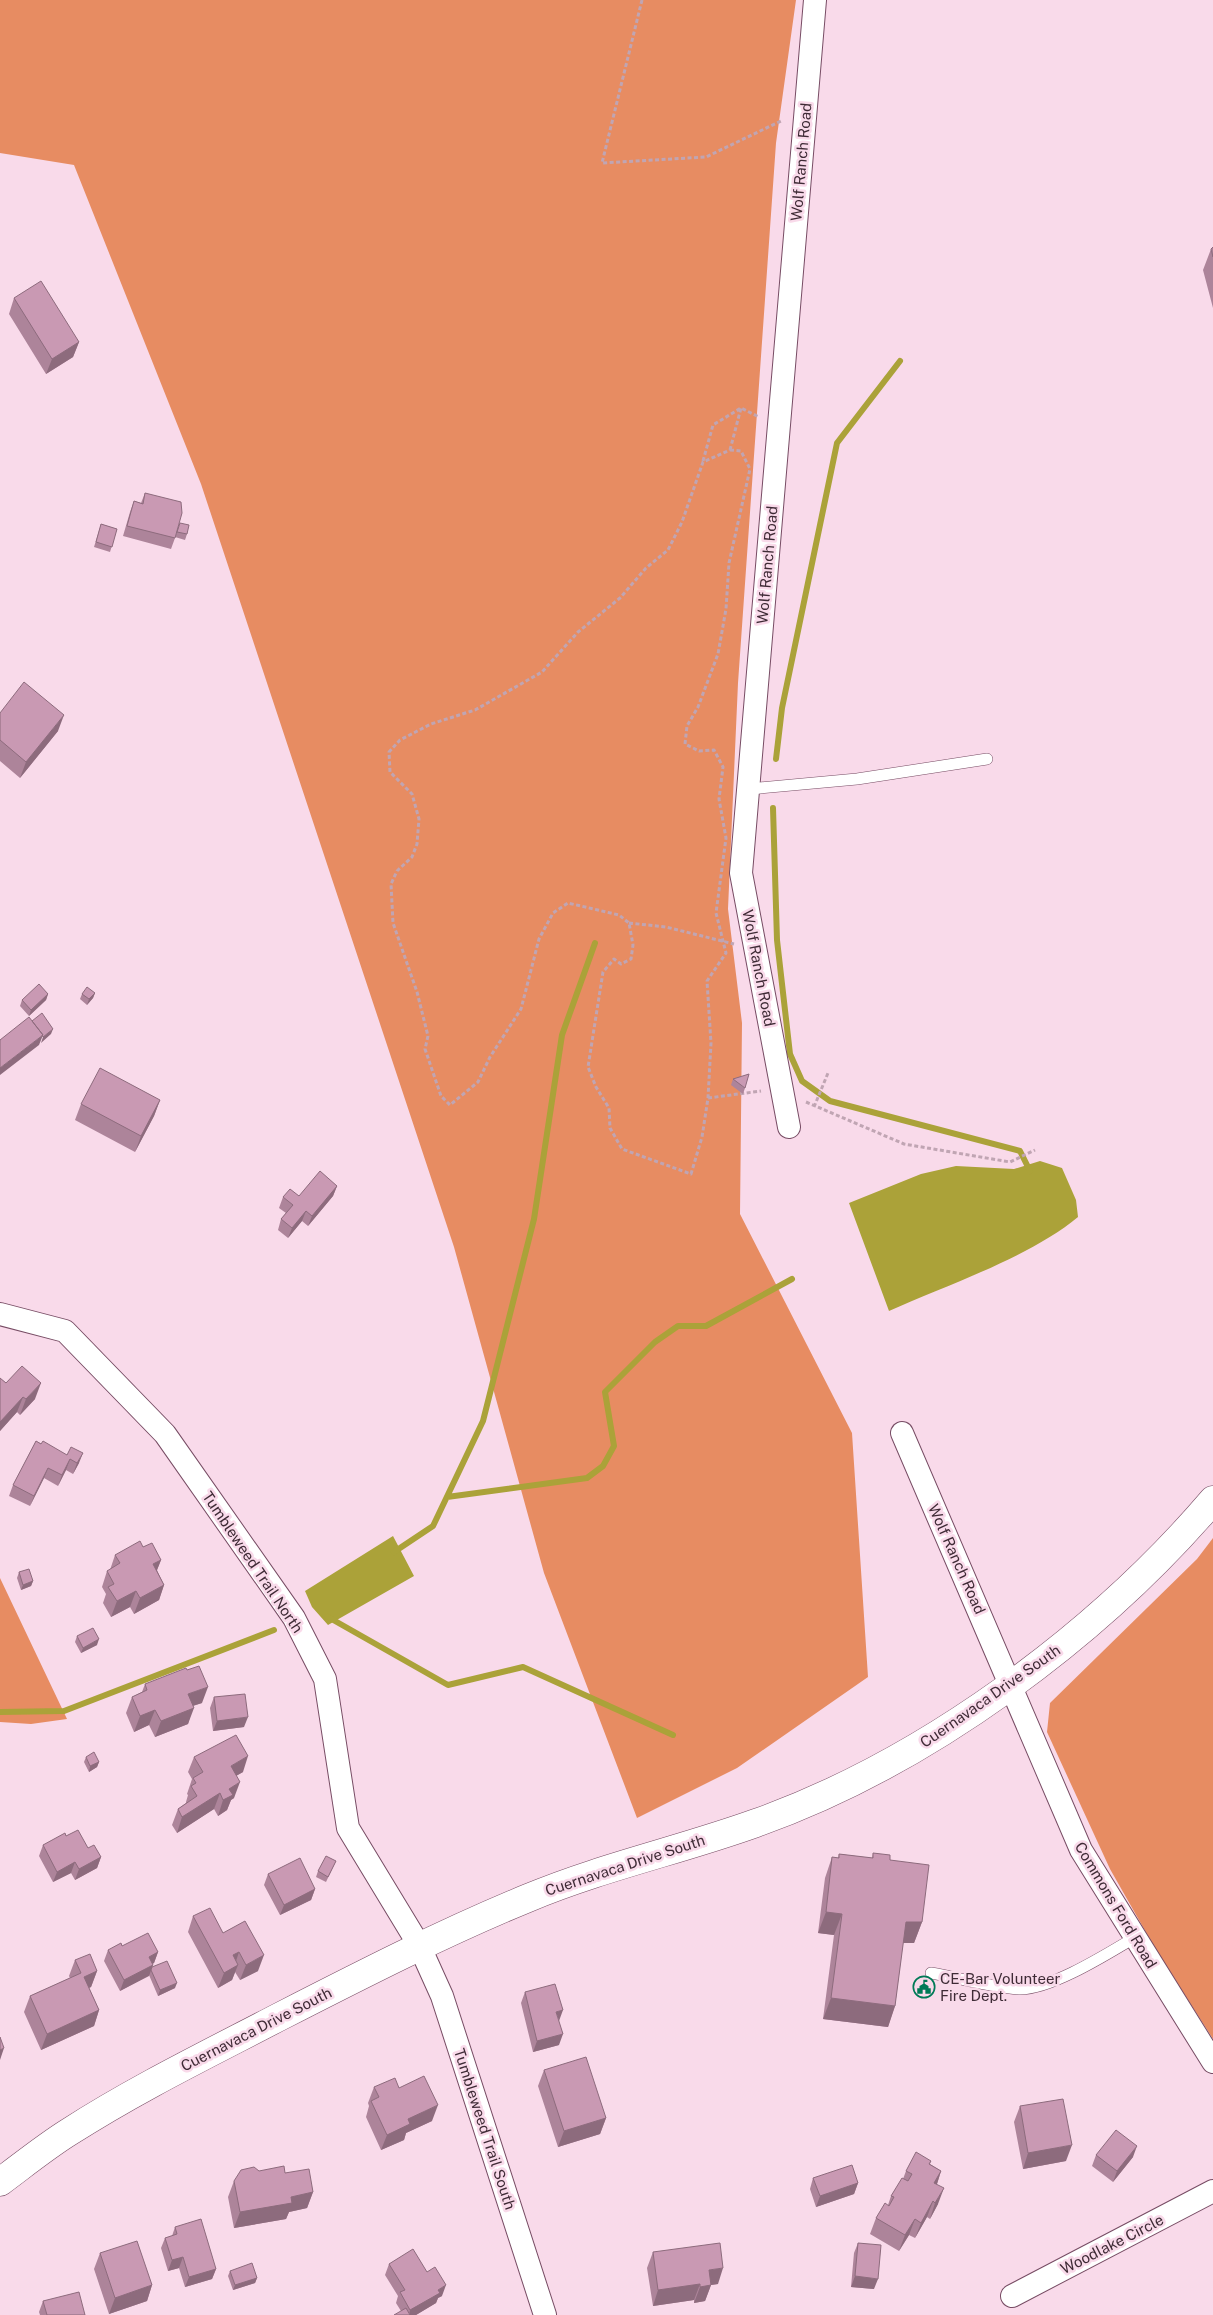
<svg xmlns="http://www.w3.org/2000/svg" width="1213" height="2315" font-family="'Public Sans',sans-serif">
<rect width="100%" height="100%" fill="#f9daea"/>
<path fill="#e78c62" d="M0 0H796L776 143 738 683 728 909 742 1023 740 1214 852 1433 868 1677 737 1768 637 1818 544 1573 454 1247 201 484 74 165 0 153Z
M1213 1538V2039L1156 1950 1110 1869 1047 1732 1050 1703 1197 1559Z
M0 1578 67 1719 31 1724 0 1722Z"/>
<path fill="#aba239" d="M1040 1161 1062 1168 1076 1200 1078 1217C1030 1257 947 1285 889 1311L849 1203 921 1174 956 1166 1014 1169Z
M393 1536 414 1576 328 1625 312 1607 305 1591Z"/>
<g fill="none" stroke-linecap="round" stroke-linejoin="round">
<path stroke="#aba239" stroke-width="6" d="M776 759 782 708 837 443 900 361
M773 808 777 940 790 1054 802 1081 830 1101 1020 1151 1030 1171
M447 1497 587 1478 603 1466 614 1446 605 1392 655 1342 678 1326H706L792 1279
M394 1552 433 1526 483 1421 534 1219 562 1035 595 943
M328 1617 448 1685 523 1667 673 1735
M0 1712 64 1711 274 1630"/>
<g stroke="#774c64" stroke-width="12">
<path id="service" d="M749 789 857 779 987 759
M931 1973C960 1978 990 1987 1019 1989 1050 1990 1107 1954 1134 1938"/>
</g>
<g stroke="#774c64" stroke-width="24">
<path id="minor" d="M789 1127 741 873 815 0
M0 1314 65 1331 165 1434 294 1618 325 1679 348 1828 419 1945 442 1996 545 2315
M902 1433 1081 1850 1213 2062
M1012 2296 1213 2191"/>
</g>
<g stroke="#774c64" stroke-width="29">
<path id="tertiary" d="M0 2182C23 2165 45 2147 69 2132 136 2089 208 2054 279 2017 361 1975 443 1933 528 1898 602 1867 681 1850 756 1823 925 1763 1097 1636 1213 1500"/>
</g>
<path stroke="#c0a5b3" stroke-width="3" stroke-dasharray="4 2.5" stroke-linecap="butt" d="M642 0 602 163 706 157 783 120
M730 450 741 451 750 469 729 563 726 609 718 654 698 707 687 726 685 744 699 751 714 750 723 767 719 799 726 838 716 913 726 953 707 981 711 1043 708 1098 702 1137 691 1174 622 1149 610 1128 609 1108 596 1087 588 1067 603 972 614 959 621 964 631 959 633 945 629 923 619 915 568 903 553 913 539 939 521 1009 490 1057 478 1082 450 1105 441 1096 425 1049 428 1036 417 992 393 923 391 884 397 871 412 857 417 844 419 819 412 794 390 772 389 752 400 740 431 724 475 710 542 672 578 632 620 598 646 568 668 550 682 522 703 462Z
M730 450 741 408
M703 461 713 425 741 408 759 417
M629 923 666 927 734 944
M708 1098 761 1091
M806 1102 904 1144 1010 1162 1035 1150
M814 1107 828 1073"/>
<use href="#service" stroke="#fff" stroke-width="11"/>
<use href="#minor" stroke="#fff" stroke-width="22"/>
<use href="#tertiary" stroke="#fff" stroke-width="28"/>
</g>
<path fill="#ad849a" d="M1213 247V308L1203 270 1211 249Z
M14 298 79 342 73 357 46 374 9 314Z
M145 493 175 538 171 549 123 536 130 512 134 501 141 503Z
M101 524 117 529 110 552 94 547Z
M178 528 187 534 185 540 175 537Z
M0 713 58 731 20 778 0 761Z
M95 993 93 998 87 1005 80 999 82 994Z
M48 994 46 1000 29 1016 20 1006 22 1000Z
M733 1079 745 1088 743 1094 731 1085Z
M160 1100 154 1116 135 1152 75 1120 81 1104Z
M337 1186 333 1196 308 1226 302 1221 288 1238 278 1230 281 1219 286 1213 279 1208 283 1197 299 1196Z
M0 1378 6 1383 35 1399 20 1415 17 1412 0 1431Z
M36 1441 79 1463 73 1474 66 1470 58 1486 44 1478 30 1506 9 1496 13 1485Z
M143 1547 161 1560 157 1570 164 1585 159 1600 134 1614 130 1607 111 1617 103 1603 106 1594 102 1587 107 1571 110 1570 115 1555Z
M19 1572 33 1581 31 1586 21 1590 17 1578Z
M77 1636 97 1645 81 1653 75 1642Z
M145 1684 202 1703 193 1706 188 1724 155 1737 149 1725 134 1732 126 1713 132 1697 142 1692Z
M214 1697 244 1727 213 1731 210 1708Z
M86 1757 99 1762 97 1767 89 1772 84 1762Z
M194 1757 243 1772 236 1776 234 1798 231 1800 227 1810 218 1816 214 1809 177 1833 172 1825 178 1809 186 1803V1802L188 1795 187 1794 192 1779 188 1772Z
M66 1836 88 1848 101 1857 97 1868 75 1880 71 1873 53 1882 39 1856 43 1845Z
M873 1853 890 1860 922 1922 914 1943H903L895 2006 888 2027 823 2019 834 1935 818 1933 825 1878 832 1857 838 1858 839 1854 872 1858Z
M336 1861 326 1882 316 1877 318 1871Z
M268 1874 315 1889 311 1900 280 1915 264 1885Z
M193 1916 223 1933 258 1971 240 1980 235 1972 232 1980 218 1988 188 1932Z
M122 1946 158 1952 154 1963 152 1964 153 1965 152 1967 175 1988 158 1996 149 1975 120 1991 104 1961 108 1950Z
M75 1960 97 1971 91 1987 89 1988 99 2010 94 2026 41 2050 24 2012 30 1996 70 1978 69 1976Z
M525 1992 559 2020V2045L533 2052 521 2003Z
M544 2070 606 2118 600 2134 558 2147 538 2086Z
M374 2087 399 2088 432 2121 406 2133 404 2140 381 2150 366 2117 369 2106 368 2103Z
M1020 2106 1066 2161 1023 2169 1014 2122Z
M1096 2155 1133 2157 1113 2182 1092 2166Z
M931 2161 930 2164 941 2171 937 2184 938 2204 930 2219 927 2217 915 2238 909 2235 899 2251 870 2234 876 2218 888 2205 891 2196 903 2179 906 2171Z
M259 2171 285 2173 313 2192 307 2208 289 2212 286 2219 234 2228 228 2197 234 2181Z
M813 2178 858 2183 854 2194 816 2207 810 2189Z
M175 2227 216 2269 212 2279 185 2287 179 2268 168 2271 161 2248 165 2238 172 2236Z
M858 2243 874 2289 851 2287 854 2253Z
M653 2252 718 2284 711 2285 705 2301 694 2303V2300L653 2306 647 2268Z
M100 2253 152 2285 147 2301 109 2314 94 2269Z
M389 2264 442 2296 438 2298 436 2303 416 2315 401 2311 396 2303 398 2296 385 2275Z
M230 2271 257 2278 255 2283 233 2290 228 2276Z
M43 2301 85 2315H40L39 2312Z"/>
<path fill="#8d6b7d" d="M79 342 73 357 46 374 52 359Z
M64 715 58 731 20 778 26 762Z
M95 993 93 998 87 1005 89 999Z
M48 994 46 1000 29 1016 31 1010Z
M53 1029 51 1034 41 1043 43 1037Z
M43 1035 39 1045 0 1075V1068Z
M160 1100 154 1116 135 1152 141 1136Z
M337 1186 333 1196 308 1226 312 1216Z
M306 1211 302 1221 288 1238 292 1228Z
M41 1383 35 1399 20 1415 26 1399Z
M23 1397 17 1412 0 1431V1422Z
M83 1453 79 1463 73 1474 77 1463Z
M70 1459 66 1470 58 1486 62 1475Z
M48 1468 44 1478 30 1506 34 1496Z
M161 1560 155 1575 153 1564Z
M33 1581 31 1586 21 1590 23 1585Z
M164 1585 159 1600 134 1614 140 1598Z
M136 1591 130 1607 111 1617 117 1601Z
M99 1639 97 1645 81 1653 83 1648Z
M208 1687 202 1703 182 1709 188 1694Z
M194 1708 188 1724 155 1737 161 1721Z
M155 1710 149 1725 134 1732 140 1716Z
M248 1717 244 1727 213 1731 217 1721Z
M248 1756 243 1772 225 1782 231 1766Z
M99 1762 97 1767 89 1772 90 1766Z
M240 1782 234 1798 231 1800 227 1810 218 1816 223 1800 229 1789Z
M220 1793 214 1809 177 1833 182 1817Z
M101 1857 97 1868 75 1880 79 1869Z
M75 1862 71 1873 53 1882 57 1872Z
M315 1889 311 1900 280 1915 284 1905Z
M826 1912 842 1914 834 1935 818 1933Z
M906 1922H922L914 1943H898Z
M158 1952 154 1963 145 1968 149 1957Z
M239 1952 234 1967 238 1965 232 1980 218 1988 224 1973 233 1955Z
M264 1955 258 1971 240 1980 246 1965Z
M153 1965 149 1976 120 1991 124 1980Z
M97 1971 91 1987 78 1992 84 1977Z
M177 1983 175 1988 158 1996 160 1990Z
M831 1998 895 2006 888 2027 823 2019Z
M99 2010 94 2026 41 2050 47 2034Z
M563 2010 559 2021 556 2012Z
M563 2034 559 2045 533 2052 537 2041Z
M4 2048 0 2060V2050Z
M438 2105 432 2121 406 2133 404 2140 381 2150 387 2135 408 2119Z
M606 2118 600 2134 558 2147 564 2131Z
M1072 2145 1066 2161 1023 2169 1028 2153Z
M1137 2146 1133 2157 1113 2182 1117 2171Z
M941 2171 936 2187 934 2183Z
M858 2183 854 2194 816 2207 820 2196Z
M944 2188 938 2204 930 2219 935 2203Z
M313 2192 307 2208 289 2212 286 2219 234 2228 240 2212 291 2197Z
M933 2201 927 2217 915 2238 921 2223Z
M915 2219 909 2235 899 2251 905 2235Z
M183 2257 179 2268 168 2271 172 2260Z
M723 2268 718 2284 703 2286 709 2270Z
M216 2269 212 2279 185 2287 189 2277Z
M855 2276 878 2279 874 2289 851 2287Z
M257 2278 255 2283 233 2290 235 2285Z
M700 2284 694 2300 653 2306 658 2290Z
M152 2285 147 2301 109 2314 115 2298Z
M446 2285 442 2296 438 2298 436 2303 416 2315H409L410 2310 438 2290Z
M711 2285 705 2301 694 2303 700 2287Z"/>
<path fill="#c999b3" stroke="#8d6b7d" d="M1213 247V257L1211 249Z
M41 281 79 342 52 359 14 298Z
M145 493 181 502 182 513 175 538 127 526 134 501 143 504Z
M180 523 189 525 187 534 177 532Z
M101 524 117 529 112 547 96 542Z
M24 682 64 715 26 762 0 740V713Z
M39 984 48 994 31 1010 22 1000Z
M87 987 95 993 89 999 82 994Z
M42 1013 53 1029 43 1037 42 1035H43L32 1021Z
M29 1017 43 1035 0 1068V1040Z
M100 1068 160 1100 141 1136 81 1104Z
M749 1074 745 1088 733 1079Z
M320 1171 337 1186 312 1216 306 1211 292 1228 281 1219 293 1205 283 1197 290 1189 299 1196Z
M22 1366 41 1383 26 1399 23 1397 0 1422V1378L6 1383Z
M36 1441 41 1444 43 1441 67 1455 71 1447 83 1453 77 1463 70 1459 62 1475 48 1468 34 1496 13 1485Z
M140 1541 143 1547 152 1543 161 1560 153 1564 164 1585 140 1598 136 1591 117 1601 108 1587 114 1584 107 1571 120 1563 115 1555Z
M29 1569 33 1581 23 1585 19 1572Z
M93 1628 99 1639 83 1648 77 1636Z
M199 1666 208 1687 188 1694 194 1708 161 1721 155 1710 140 1716 132 1697 147 1690 145 1684 186 1668 187 1670Z
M245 1694 248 1717 217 1721 214 1697Z
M236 1735 248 1756 231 1766 240 1782 229 1789 233 1795 223 1800 220 1793 182 1817 178 1809 197 1796 191 1786 196 1783 193 1778 203 1772 194 1757Z
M94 1752 99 1762 90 1766 86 1757Z
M78 1830 88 1848 94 1845 101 1857 79 1869 75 1862 57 1872 43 1845 65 1833 66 1836Z
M873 1853 890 1855V1860L929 1865 922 1922H906L895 2006 831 1998 842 1914 826 1912 832 1857 839 1858V1854L873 1858Z
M326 1856 336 1861 328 1877 318 1871Z
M300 1858 315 1889 284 1905 268 1874Z
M210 1908 223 1933 245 1921 264 1955 246 1965 239 1952 233 1955 238 1965 224 1973 193 1916Z
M148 1933 158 1952 149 1957 153 1965 124 1980 108 1950 121 1943 122 1946Z
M90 1954 97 1971 84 1977 99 2010 47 2034 30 1996 81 1973 75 1960Z
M167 1961 177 1983 160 1990 151 1970 152 1967Z
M555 1984 563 2010 556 2012 563 2034 537 2041 525 1992Z
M0 2037 4 2048 0 2050Z
M586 2057 606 2118 564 2131 544 2070Z
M424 2076 438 2105 408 2119 410 2124 387 2135 371 2101 379 2097 374 2087 395 2078 399 2088Z
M1063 2099 1072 2145 1028 2153 1020 2106Z
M1116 2130 1137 2146 1117 2171 1096 2155Z
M916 2152 931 2161 929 2164 941 2171 934 2183 944 2188 935 2203 933 2201 921 2223 915 2219 905 2235 876 2218 885 2203 889 2206 894 2197 891 2196 902 2178 908 2181 912 2174 906 2171Z
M852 2165 858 2183 820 2196 813 2178Z
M284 2166 285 2173 309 2169 313 2192 291 2197 292 2203 240 2212 234 2181 241 2170 254 2167 259 2171Z
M201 2219 216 2269 189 2277 183 2257 172 2260 165 2238 177 2234 175 2227Z
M137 2241 152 2285 115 2298 100 2253Z
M720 2243 723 2268 709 2270 711 2285 700 2287V2284L658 2290 653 2252Z
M858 2243 881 2245 878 2279 855 2276Z
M413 2249 427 2272 435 2267 446 2285 438 2290 440 2293 410 2310 400 2292 405 2290 389 2264Z
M252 2263 257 2278 235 2285 230 2271Z
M79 2292 85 2315H47L43 2301Z
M406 2308 410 2315H394Z"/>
<defs>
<g id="civic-ring" transform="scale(1.125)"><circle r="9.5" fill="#f9daea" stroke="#007a57" stroke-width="1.5"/><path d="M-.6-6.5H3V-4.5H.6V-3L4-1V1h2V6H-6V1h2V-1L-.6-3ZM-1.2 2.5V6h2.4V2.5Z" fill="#007a57"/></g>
</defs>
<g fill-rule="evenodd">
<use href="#civic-ring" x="924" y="1987"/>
</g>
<g text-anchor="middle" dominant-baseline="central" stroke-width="5" stroke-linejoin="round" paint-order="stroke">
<g font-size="15" fill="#3f2b36" stroke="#f9daea">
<text transform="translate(801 162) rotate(-85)">Wolf Ranch Road</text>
<text transform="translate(767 565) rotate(-85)">Wolf Ranch Road</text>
<text transform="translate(759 968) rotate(79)">Wolf Ranch Road</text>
<text transform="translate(957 1559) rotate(66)">Wolf Ranch Road</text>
<text transform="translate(253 1562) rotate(56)">Tumbleweed Trail North</text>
<text transform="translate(990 1696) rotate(-35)">Cuernavaca Drive South</text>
<text transform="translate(625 1865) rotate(-18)">Cuernavaca Drive South</text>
<text transform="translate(1116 1905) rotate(59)">Commons Ford Road</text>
<text transform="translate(256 2029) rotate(-27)">Cuernavaca Drive South</text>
<text transform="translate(485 2129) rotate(72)">Tumbleweed Trail South</text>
<text transform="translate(1112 2244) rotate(-27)">Woodlake Circle</text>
</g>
<g font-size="15" fill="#3f2b36" stroke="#f9daea" text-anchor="start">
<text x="940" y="1978">CE-Bar Volunteer<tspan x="940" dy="17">Fire Dept.</tspan></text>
</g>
</g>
</svg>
